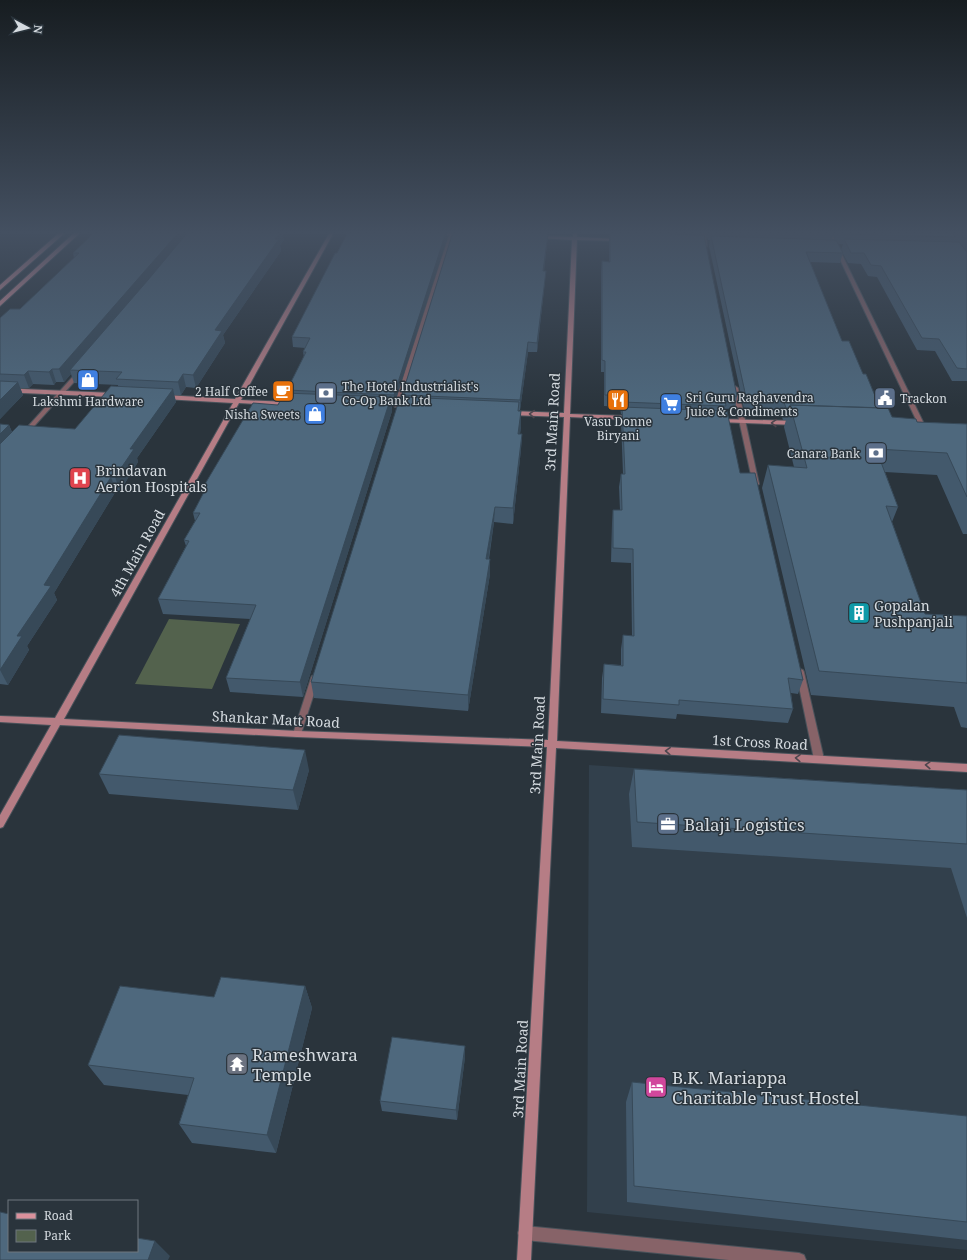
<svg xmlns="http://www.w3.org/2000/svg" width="967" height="1260" font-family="'Noto Serif',serif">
<rect width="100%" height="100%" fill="#2a343c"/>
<path fill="#32404c" d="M589 765 967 790V1250L587 1212Z"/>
<path fill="#53624d" d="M169 619 240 624 212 689 135 684Z"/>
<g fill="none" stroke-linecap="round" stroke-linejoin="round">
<g stroke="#49525a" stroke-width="2">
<path id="street" d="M450 232H454L400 406 399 407H395L394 406Z
M701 232H705L707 246 703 245Z
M827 232H831L926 428 925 429H921L920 428Z
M78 371 83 372 27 434H23V432Z
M735 386 738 388 759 484 756 486 753 484 732 388Z
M800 669 803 670 804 672 824 759 822 762 819 763 816 762 814 759 796 672 797 670Z
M315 675 318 676 319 678 301 734 300 736 297 737 294 736 293 734 311 678 312 676Z
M525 1226 799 1253 804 1255 806 1260H729L525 1240 520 1238 518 1233 520 1228Z"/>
</g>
<g stroke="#49525a" stroke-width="2">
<path id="secondary" d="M330 232H334L241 400 289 402 292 404 289 406 239 403 64 719 297 731 548 740 564 417 510 415 507 413 510 411 564 413 572 240 538 238 536 237 538 236 573 237V232H577V237L618 239 620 240 618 241 577 240 570 414 630 416 633 418 630 420 570 417 557 741 967 764V772L556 748 531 1260H517L547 747 297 737 60 725 3 827 0 828V815L51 725 0 722V716L55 718 233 403 164 399 161 397 164 395 235 399Z
M434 233 462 234 464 235 462 236 436 235 434 234Z
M0 388 113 393 116 395 113 397 0 392Z
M720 419 796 421 799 423 796 425 718 422 717 421Z"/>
</g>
<g stroke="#49525a" stroke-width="2">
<path id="primary" d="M60 232H66L0 290V285Z
M75 232H81L0 306V301Z"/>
</g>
<use href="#street" fill="#876368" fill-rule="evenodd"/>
<use href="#secondary" fill="#b67d85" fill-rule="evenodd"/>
<use href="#primary" fill="#da919c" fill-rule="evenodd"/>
</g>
<path fill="#43596c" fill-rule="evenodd" d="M95 232H282L284 240 280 245 281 251 223 335 225 343 196 388 186 387 181 395H174L176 402 137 458 138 462 120 491H116L54 593 57 600 27 646 29 650 8 685 0 684V424L9 425 12 432 75 429 118 386V385L74 383 71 374 64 382H56L54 385 33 384 29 388H20L23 395 0 419V318L20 309 74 258 73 253Z
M348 232H450H447V237L394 405H392V411L303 697 230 692 226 678 250 619 163 614 158 599 186 546 184 540 195 521 193 513 203 494 202 489 288 393 287 390 304 357 303 352 305 348 293 347 292 337Z
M453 232H547L546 234H548L544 271 545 280 537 352H528L520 410H519L521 426 520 434H522L521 449 513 524 494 522 489 559H490V574L468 711 314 698 311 682 402 397V395Z
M609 232H702V235L737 396 735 408 725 409V411L740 473 803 680 798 694 791 693 793 709 788 723 677 714 676 719 601 713 602 678 604 664 621 665V649L623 635 632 636 631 563 611 562 612 523 613 510H620L619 487 621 474H623L621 420 622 414H621L620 407 604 406V372H601V272L602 261 609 262Z
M705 232H967V381H952L935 351 917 350 877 277 868 276 861 264 848 263 841 250 843 244H839L843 253 840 263 810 262 842 341 863 374 880 408 892 417 917 422 967 424V534H963L937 475 885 472 898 507 892 522 925 614 967 616V728L961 727 954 707 811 695 762 488 768 465 794 467 784 427 786 420H783L780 411 744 409 709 246 710 240H708ZM833 235 836 240 832 239Z
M634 769 967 790V918L951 868 632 847 629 794Z
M309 770 298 810 109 794 99 774Z
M305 986 312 1008 276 1153 192 1143 179 1124 188 1095 104 1085 88 1065Z
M465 1046V1057L457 1120 382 1111 380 1101Z
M632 1082 967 1116V1240L627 1202 626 1102Z"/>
<path fill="#374958" d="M179 232H191L70 370 71 374 64 382 59 369Z
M275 232H282L284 240 280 245 281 251 223 335 225 343 196 388 193 375 215 330Z
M446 232H447V237L394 405V395Z
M548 234 547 243 543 280V271Z
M546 271 537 352V343Z
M528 342V352L520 410V400Z
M52 369 56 382 54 385 49 372Z
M28 371 33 384 29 388 24 375Z
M183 374 186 387 181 395 178 382Z
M18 382 23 395 0 419V400Z
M173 389 176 402 137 458 138 462 120 491 115 477 130 449Z
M391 397 392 411 303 697 300 682Z
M521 411V426L518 449V434Z
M9 425 14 438 0 454V434Z
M522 434 521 449 513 524V508Z
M111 477 116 491 54 593 57 600 27 646 29 650 8 685 0 670 17 636 44 585Z
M495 507 494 522 486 574V559Z
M490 559V574L468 711V695Z
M305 750 309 770 298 810 293 790Z
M305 986 312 1008 276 1153 267 1135Z
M465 1046V1057L457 1120 456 1110Z
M155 1241 170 1256 168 1260H148Z"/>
<path fill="#4e687d" stroke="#374958" d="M95 232H179L59 369H52L49 372 28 371 24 375 0 374V318L10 309H20L79 253H73Z
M188 232H280L275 239H279L215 330 222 331 193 375 183 374 178 382 116 379 122 372 70 370 148 280Z
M348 232H446L394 395 287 390 306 352H303L310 338 292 337 331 261 335 253H337Z
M453 232H546V234H548L543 271H546L537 343 528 342 520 400 402 395Z
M610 232 704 235 737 396 724 397 726 406 622 402V395H605V361L602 360V261L610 262Z
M786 232H833L834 233Z
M840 232H951L955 237 841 234Z
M959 232H967V238H964Z
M711 236 836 240 843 253 806 252 842 341H849L863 374H866L880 408 790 405 789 408H786L783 399 746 397Z
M844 239 959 242 967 252V369L957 368 939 339 922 338 881 266 871 265 864 253H851Z
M0 381 18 382 0 400Z
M111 386 173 389 130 449H134L115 477H111L44 585 51 586 17 636H22L0 670V444L19 425 75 429Z
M284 393 391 397 300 682 226 678 256 605 158 599 189 541 184 540 200 513H193L205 490 202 489 253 403 278 405Z
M400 397 519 402 518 411H521L518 434H522L513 508 495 507 486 559H490L468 695 311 682Z
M790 405 888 408 892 417 916 419 917 422 967 424V497L947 453 876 449 898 507 886 506 925 614 967 616V684V683L819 671 768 465 807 468Z
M622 407 727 411 740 473H755L803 680 788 678 793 709 679 700V705L603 699 604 664 623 666V635L634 636 633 549 613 548V510H622L621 474H625Z
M0 424 9 425 0 434Z
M119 735 305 750 293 790 99 774Z
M634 769 967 790V844L637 822Z
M221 977 305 986 267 1135 179 1124 194 1078 88 1065 120 986 214 997Z
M392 1037 465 1046 456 1110 380 1101Z
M632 1082 967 1116V1222L634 1186Z
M0 1212 9 1214V1251H137V1238L155 1241 148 1260H0Z"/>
<defs><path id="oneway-chevron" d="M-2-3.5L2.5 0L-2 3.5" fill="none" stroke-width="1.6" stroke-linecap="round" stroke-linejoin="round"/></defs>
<g stroke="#4d464e">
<use href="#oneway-chevron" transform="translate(532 414) rotate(-178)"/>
<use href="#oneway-chevron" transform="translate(774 423) rotate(-178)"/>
<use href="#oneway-chevron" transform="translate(668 751) rotate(-177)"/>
<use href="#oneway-chevron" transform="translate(798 758) rotate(-177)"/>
<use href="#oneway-chevron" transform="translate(928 765) rotate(-177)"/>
</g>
<linearGradient id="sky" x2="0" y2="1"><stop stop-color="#171d21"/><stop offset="0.57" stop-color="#445061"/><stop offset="1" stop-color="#445061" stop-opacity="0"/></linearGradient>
<rect width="967" height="408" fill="url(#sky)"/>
<defs>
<g id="shop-square" transform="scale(1.15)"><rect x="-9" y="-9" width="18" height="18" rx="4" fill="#3f7fe0" stroke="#2a343c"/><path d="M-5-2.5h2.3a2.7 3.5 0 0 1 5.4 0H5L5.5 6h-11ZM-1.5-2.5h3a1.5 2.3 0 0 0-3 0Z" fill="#fff"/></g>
<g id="cafe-square" transform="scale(1.15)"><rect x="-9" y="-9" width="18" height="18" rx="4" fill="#e8710a" stroke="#2a343c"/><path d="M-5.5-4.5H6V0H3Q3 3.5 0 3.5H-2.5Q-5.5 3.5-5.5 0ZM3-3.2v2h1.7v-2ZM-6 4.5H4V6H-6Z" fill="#fff"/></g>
<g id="bank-square" transform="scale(1.15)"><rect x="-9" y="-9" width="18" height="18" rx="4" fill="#5c6f8a" stroke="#2a343c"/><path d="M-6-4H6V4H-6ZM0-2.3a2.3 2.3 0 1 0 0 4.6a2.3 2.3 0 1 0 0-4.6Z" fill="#fff"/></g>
<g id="civic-square" transform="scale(1.15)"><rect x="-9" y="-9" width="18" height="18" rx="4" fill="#5c6f8a" stroke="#2a343c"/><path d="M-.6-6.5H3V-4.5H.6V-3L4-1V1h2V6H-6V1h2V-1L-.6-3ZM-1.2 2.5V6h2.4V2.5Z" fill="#fff"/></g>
<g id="restaurant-square" transform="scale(1.15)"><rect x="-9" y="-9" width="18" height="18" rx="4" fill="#e8710a" stroke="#2a343c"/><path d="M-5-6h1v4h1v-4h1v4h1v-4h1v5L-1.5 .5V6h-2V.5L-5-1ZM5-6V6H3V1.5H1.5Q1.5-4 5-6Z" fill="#fff"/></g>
<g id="supermarket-square" transform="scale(1.15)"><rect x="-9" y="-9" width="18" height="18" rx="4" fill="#3f7fe0" stroke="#2a343c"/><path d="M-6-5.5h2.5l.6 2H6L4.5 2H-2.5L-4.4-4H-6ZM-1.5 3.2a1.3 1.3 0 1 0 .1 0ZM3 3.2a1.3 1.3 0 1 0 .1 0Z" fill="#fff"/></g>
<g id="hospital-square" transform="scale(1.15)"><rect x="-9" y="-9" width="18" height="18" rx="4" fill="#e0444e" stroke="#2a343c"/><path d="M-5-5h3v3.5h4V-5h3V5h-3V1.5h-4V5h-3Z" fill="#fff"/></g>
<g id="building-square" transform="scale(1.15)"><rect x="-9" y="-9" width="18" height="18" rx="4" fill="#0f9aa8" stroke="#2a343c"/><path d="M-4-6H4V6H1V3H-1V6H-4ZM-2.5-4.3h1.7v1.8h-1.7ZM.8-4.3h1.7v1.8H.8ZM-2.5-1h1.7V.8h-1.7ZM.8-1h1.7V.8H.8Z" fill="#fff"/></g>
<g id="office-square" transform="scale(1.15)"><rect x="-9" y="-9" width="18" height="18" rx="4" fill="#5c6f8a" stroke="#2a343c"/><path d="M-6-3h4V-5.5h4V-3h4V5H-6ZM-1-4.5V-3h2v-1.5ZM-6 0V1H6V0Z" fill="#fff"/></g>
<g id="temple-square" transform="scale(1.15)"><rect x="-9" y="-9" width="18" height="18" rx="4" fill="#6b7280" stroke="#2a343c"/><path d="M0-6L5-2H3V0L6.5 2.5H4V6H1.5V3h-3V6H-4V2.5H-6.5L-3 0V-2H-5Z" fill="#fff"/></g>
<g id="hotel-square" transform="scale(1.15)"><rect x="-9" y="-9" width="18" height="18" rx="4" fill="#d1479c" stroke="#2a343c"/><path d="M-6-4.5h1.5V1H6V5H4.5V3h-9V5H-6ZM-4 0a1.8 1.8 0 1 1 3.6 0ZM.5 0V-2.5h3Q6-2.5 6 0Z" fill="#fff"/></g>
</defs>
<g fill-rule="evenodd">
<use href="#shop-square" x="88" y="380"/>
<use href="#cafe-square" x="283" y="391"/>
<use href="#bank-square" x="326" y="393"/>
<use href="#civic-square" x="885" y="398"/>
<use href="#restaurant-square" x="618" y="400"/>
<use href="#supermarket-square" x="671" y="404"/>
<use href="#shop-square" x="315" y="414"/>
<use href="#bank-square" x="876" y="453"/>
<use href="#hospital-square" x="80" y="478"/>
<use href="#building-square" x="859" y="613"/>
<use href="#office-square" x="668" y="824"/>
<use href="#temple-square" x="237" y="1064"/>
<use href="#hotel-square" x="656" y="1087"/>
</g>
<g text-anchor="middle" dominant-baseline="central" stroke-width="3" stroke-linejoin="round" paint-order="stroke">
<g font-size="12" fill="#d5dbe0" stroke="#2a343c" text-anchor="start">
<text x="342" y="386">The Hotel Industrialist's<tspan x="342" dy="14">Co-Op Bank Ltd</tspan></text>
<text x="268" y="391" text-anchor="end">2 Half Coffee</text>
<text x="686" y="397">Sri Guru Raghavendra<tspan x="686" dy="14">Juice &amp; Condiments</tspan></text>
<text x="900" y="398">Trackon</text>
<text x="88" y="401" text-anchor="middle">Lakshmi Hardware</text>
<text x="300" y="414" text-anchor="end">Nisha Sweets</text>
<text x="618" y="421" text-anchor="middle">Vasu Donne<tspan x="618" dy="14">Biryani</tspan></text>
<text x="860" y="453" text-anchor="end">Canara Bank</text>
</g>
<g font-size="14" fill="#d5dbe0" stroke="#2a343c">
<text transform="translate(552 422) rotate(-87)">3rd Main Road</text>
<text transform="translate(137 553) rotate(-61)">4th Main Road</text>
<text transform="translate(276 719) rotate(3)">Shankar Matt Road</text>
<text transform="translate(760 742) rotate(3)">1st Cross Road</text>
<text transform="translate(537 745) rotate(-87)">3rd Main Road</text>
<text transform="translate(520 1069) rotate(-87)">3rd Main Road</text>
</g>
<g font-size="14" fill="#d5dbe0" stroke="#2a343c" text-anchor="start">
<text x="96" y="470">Brindavan<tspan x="96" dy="16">Aerion Hospitals</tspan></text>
<text x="874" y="605">Gopalan<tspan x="874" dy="16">Pushpanjali</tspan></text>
</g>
<g font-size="17" fill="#d5dbe0" stroke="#2a343c" text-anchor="start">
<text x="684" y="824">Balaji Logistics</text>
<text x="252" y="1054">Rameshwara<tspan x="252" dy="20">Temple</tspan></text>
<text x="672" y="1077">B.K. Mariappa<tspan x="672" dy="20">Charitable Trust Hostel</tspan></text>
</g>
</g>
<rect x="8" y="1200" width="130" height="52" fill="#2a343c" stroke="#6e777e"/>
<rect x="16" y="1213" width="20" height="6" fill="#da919c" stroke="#6e777e"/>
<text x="44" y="1220" font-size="12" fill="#d5dbe0">Road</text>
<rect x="16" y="1230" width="20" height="12" fill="#53624d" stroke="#6e777e"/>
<text x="44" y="1240" font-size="12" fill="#d5dbe0">Park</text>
<g transform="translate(28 28) rotate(97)" stroke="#2a343c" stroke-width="3" paint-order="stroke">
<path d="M0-3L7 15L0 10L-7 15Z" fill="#d5dbe0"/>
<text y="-6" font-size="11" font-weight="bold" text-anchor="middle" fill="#d5dbe0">N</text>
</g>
</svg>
